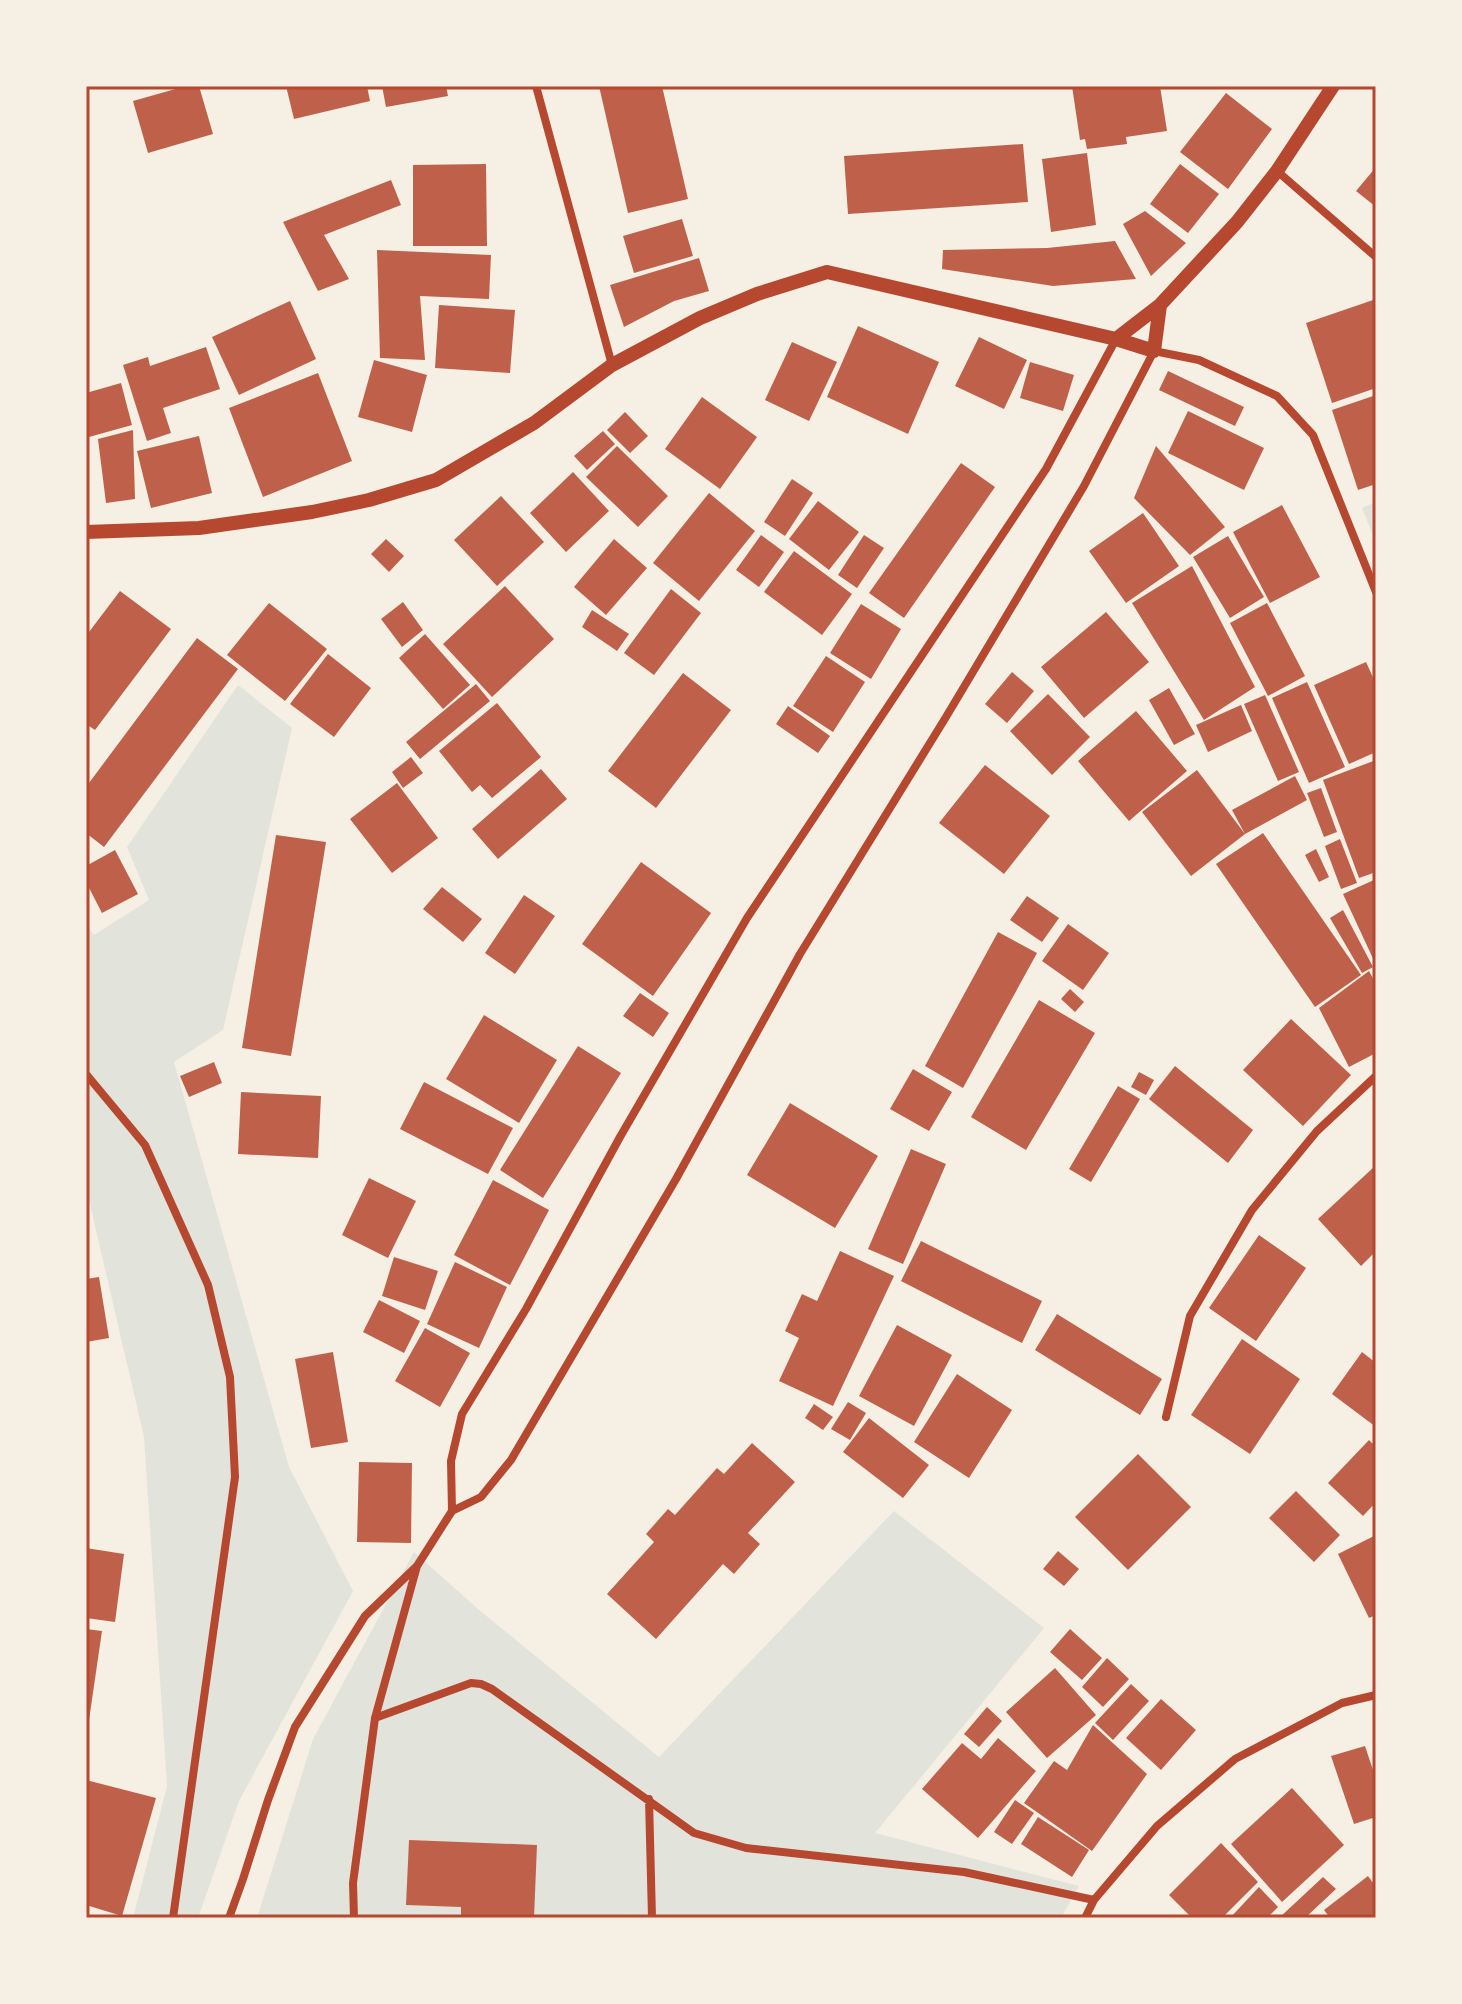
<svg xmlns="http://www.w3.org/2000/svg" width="1462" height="2004" font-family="'Open Sans',sans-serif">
<rect width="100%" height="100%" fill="#f6efe4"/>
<path fill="#e2e4dc" d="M1376 502V543L1362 508Z
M238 685 292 728 223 1030 174 1062 289 1467 353 1591 239 1801 198 1918H133L167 1786 144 1437 86 1187V924L94 935 149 900 127 847Z
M894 1511 1044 1628 875 1833 1079 1886 1061 1918H257L313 1739 414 1552 478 1609 659 1757Z"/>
<path fill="#bf614a" d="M186 86H199L213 134 148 153 133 101Z
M286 86H367L370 101 294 119Z
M382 86H446L448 96 386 107Z
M599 86H662L688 199 628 213Z
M1072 86H1160L1167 131 1126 137 1127 144 1087 149 1085 139 1080 140Z
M1226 93 1272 129 1228 189 1180 152Z
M1023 144 1028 202 848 214 844 156Z
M1087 153 1096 225 1051 232 1042 159Z
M486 164 487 246H413V165Z
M1180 164 1219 194 1188 233 1150 204Z
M1376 167V207L1356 191Z
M391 180 401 205 324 235 349 279 318 291 283 222Z
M1145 211 1186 243 1151 276 1123 224Z
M682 219 693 256 634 273 623 236Z
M1115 241 1136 279 1053 286 942 269 943 250 1047 248Z
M377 250 491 255 489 299 420 296 425 360 380 358Z
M699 258 709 291 674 301 624 327 610 285Z
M1376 299V388L1332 403 1306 323Z
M290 301 316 359 239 395 212 337Z
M439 305 515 310 510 373 435 368Z
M858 326 939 362 908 434 827 397Z
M979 337 1027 360 1004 409 955 386Z
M792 342 837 362 809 421 765 400Z
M206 347 220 389 163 408 171 433 147 441 123 365 148 357 150 366Z
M374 360 427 375 412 432 358 417Z
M1030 362 1074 375 1063 411 1020 398Z
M1168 371 1244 407 1235 426 1159 390Z
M318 373 352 461 263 497 229 408Z
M121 383 132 425 89 437 86 427V393Z
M1376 395V484L1358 490 1332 410Z
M702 397 757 437 720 489 665 449Z
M1188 411 1264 448 1244 490 1168 453Z
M625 412 648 436 630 453 607 430Z
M133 430 135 499 106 503 98 439Z
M603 431 615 444 587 470 574 456Z
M199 436 212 493 151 508 137 451Z
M617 446 668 496 638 527 586 477Z
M1156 446 1225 527 1190 555 1134 498Z
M961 463 995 487 904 618 869 593Z
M573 472 609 511 566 552 530 513Z
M792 479 813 493 785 536 764 522Z
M709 493 755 531 699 601 653 563Z
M501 496 544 542 497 586 454 540Z
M818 501 859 532 829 570 789 539Z
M1282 505 1320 577 1270 603 1233 532Z
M1143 513 1179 566 1126 603 1089 551Z
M761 535 784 552 759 587 736 570Z
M864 535 884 548 857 588 838 575Z
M1228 536 1264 597 1230 618 1193 557Z
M386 539 404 556 389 572 371 554Z
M614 539 647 568 606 615 574 587Z
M794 551 852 594 822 635 764 592Z
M1192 566 1255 687 1204 720 1132 603Z
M505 586 554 639 492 697 443 644Z
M671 589 701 613 654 675 624 653Z
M120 591 171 629 95 730 86 724V636Z
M403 602 423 630 402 647 381 619Z
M269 603 327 649 285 701 227 655Z
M1267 603 1305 676 1268 696 1230 623Z
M861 604 901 629 871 679 830 653Z
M592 610 629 634 617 651 582 627Z
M1106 612 1149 662 1084 718 1041 667Z
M425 634 470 685 443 709 399 658Z
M197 638 238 669 104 847 86 833V787Z
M328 654 371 688 334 737 290 704Z
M826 656 865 682 833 732 793 706Z
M1366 662 1376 684V752L1349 764 1314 685Z
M1012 672 1034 691 1007 723 985 704Z
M683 673 731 710 656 808 608 771Z
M1307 682 1345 767 1309 783 1272 698Z
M476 684 490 701 420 759 406 742Z
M1169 688 1195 734 1174 745 1149 700Z
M1048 694 1090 737 1052 775 1010 731Z
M1265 695 1299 772 1278 781 1244 704Z
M497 703 541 757 492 798 480 785 472 792 439 751Z
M1241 705 1252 731 1208 752 1196 725Z
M788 706 830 736 818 753 776 724Z
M1136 711 1187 771 1129 821 1078 761Z
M411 757 423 773 403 788 392 772Z
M1376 760V872L1359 878 1323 780Z
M985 765 1050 816 1004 874 939 823Z
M541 769 567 799 498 859 472 829Z
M1197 770 1245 834 1191 876 1142 812Z
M1295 776 1307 800 1245 834 1232 810Z
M397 783 438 838 392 873 350 819Z
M1321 788 1337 832 1324 837 1307 793Z
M1263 833 1361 975 1315 1007 1216 864Z
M276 835 326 842 291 1056 242 1048Z
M1340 839 1357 883 1341 889 1325 846Z
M1316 849 1329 877 1319 882 1305 855Z
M115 850 138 894 102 913 86 882V866Z
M641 862 711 913 653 996 582 944Z
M1376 879V965L1343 894Z
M442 887 482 919 463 942 423 909Z
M524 895 555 916 515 974 485 953Z
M1027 896 1059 918 1042 942 1010 920Z
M1343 910 1373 967 1362 973 1330 918Z
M1068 924 1109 953 1083 990 1042 961Z
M998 932 1037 953 963 1088 925 1066Z
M1369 971 1376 984V1053L1349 1067 1319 1008Z
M1070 989 1084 1002 1075 1012 1061 999Z
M640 993 669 1013 653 1037 623 1016Z
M1039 1000 1095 1033 1026 1150 971 1117Z
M484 1015 557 1060 519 1123 446 1079Z
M1291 1019 1351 1075 1303 1126 1243 1070Z
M578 1046 621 1073 543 1198 500 1170Z
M214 1062 222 1083 189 1097 180 1076Z
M1175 1066 1253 1130 1228 1163 1149 1099Z
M913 1069 952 1092 929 1131 890 1109Z
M1139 1072 1154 1080 1146 1095 1131 1087Z
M424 1082 513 1128 488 1174 400 1129Z
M1118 1086 1140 1099 1091 1182 1069 1169Z
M241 1092 321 1096 318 1158 238 1154Z
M790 1103 878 1156 835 1228 747 1175Z
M911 1149 946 1164 903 1264 868 1249Z
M1376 1165V1251L1361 1266 1318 1219Z
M369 1178 416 1201 388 1258 342 1235Z
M493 1180 549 1210 510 1285 454 1255Z
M1259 1235 1306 1268 1256 1341 1209 1308Z
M921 1241 1042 1301 1022 1343 901 1281Z
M840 1251 894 1276 833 1406 779 1381 799 1338 785 1331 802 1294 817 1301Z
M394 1257 438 1271 425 1310 382 1296Z
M455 1262 507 1287 479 1348 427 1324Z
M99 1277 109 1338 86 1342V1279Z
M379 1300 420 1321 404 1353 363 1332Z
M1057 1314 1162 1379 1140 1415 1035 1350Z
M897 1325 952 1355 914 1426 859 1396Z
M425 1328 470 1353 440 1407 395 1381Z
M1242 1339 1300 1379 1250 1454 1191 1415Z
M333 1352 348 1442 311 1448 295 1359Z
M1362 1352 1376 1363V1427L1332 1394Z
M957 1374 1012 1410 969 1478 914 1442Z
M848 1402 866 1413 850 1440 831 1429Z
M814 1404 833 1417 823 1430 805 1418Z
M869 1418 929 1465 903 1498 843 1452Z
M1369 1440 1376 1447V1502L1363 1516 1328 1483Z
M752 1443 795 1482 748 1533 760 1544 734 1574 723 1564 656 1639 607 1594 654 1542 646 1534 668 1509 675 1515 717 1468 724 1474Z
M1138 1454 1191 1507 1128 1570 1075 1517Z
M359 1462 412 1463 411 1543 357 1542Z
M1296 1491 1340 1535 1314 1562 1269 1518Z
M1376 1535V1615L1369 1618 1338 1554Z
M86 1548 124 1554 115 1622 86 1618Z
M1058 1551 1079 1569 1064 1586 1043 1569Z
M86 1629 102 1631 89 1720H86Z
M1070 1629 1102 1658 1082 1680 1050 1652Z
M1107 1658 1129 1679 1103 1707 1082 1687Z
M1055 1668 1096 1715 1047 1758 1006 1712Z
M1131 1684 1149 1701 1113 1740 1095 1723Z
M1161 1699 1196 1730 1161 1770 1126 1738Z
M987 1707 1002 1721 979 1747 964 1734Z
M1093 1725 1147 1774 1092 1851 1024 1803 1054 1761 1067 1770Z
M998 1738 1036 1771 978 1838 922 1789 962 1743 981 1759Z
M1365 1746 1376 1779V1817L1354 1824 1331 1756Z
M86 1780 156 1798 122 1916 86 1905Z
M1292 1788 1344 1845 1282 1902 1231 1844Z
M1015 1800 1034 1813 1012 1844 994 1832Z
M1038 1817 1089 1850 1072 1877 1021 1844Z
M409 1840 537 1845 534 1918H461V1907L406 1905Z
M1221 1843 1258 1882 1222 1918H1192L1169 1895Z
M1368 1876 1376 1887V1918H1330L1324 1910Z
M1323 1877 1336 1889 1305 1918H1279Z
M1259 1887 1278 1907 1267 1918H1230Z"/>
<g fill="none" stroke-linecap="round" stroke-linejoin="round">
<path stroke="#b5482f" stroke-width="8" d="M536 86 612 365
M1277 171 1376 257
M86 1074 145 1145 208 1285 230 1377 235 1477 173 1918
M1166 1417 1190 1316 1252 1210 1317 1131 1376 1076
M452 1511 451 1461 462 1414 526 1309 620 1137 747 918 1046 469 1116 339
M375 1718 471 1683 481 1684 492 1689 694 1833 746 1848 964 1872 1094 1900
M649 1799 652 1918
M229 1918 243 1879 268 1800 295 1727 365 1616 417 1566 452 1511 481 1497 511 1460 676 1179 800 954 946 717 1084 486 1154 351 1199 360 1277 396 1313 435 1376 592
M354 1918 353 1883 375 1718 417 1566
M1085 1918 1094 1900 1157 1826 1235 1759 1342 1703 1376 1695"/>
<path stroke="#b5482f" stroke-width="14" d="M1116 339 1160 305 1237 222 1277 171 1333 86
M86 532 199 528 312 512 369 500 436 480 534 423 612 365 700 318 757 294 827 272 1116 339 1154 351 1160 305"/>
</g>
<rect width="1462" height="2004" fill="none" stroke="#f6efe4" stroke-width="176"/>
<rect x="88" y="88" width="1286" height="1828" fill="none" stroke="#b5482f" stroke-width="3"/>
</svg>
